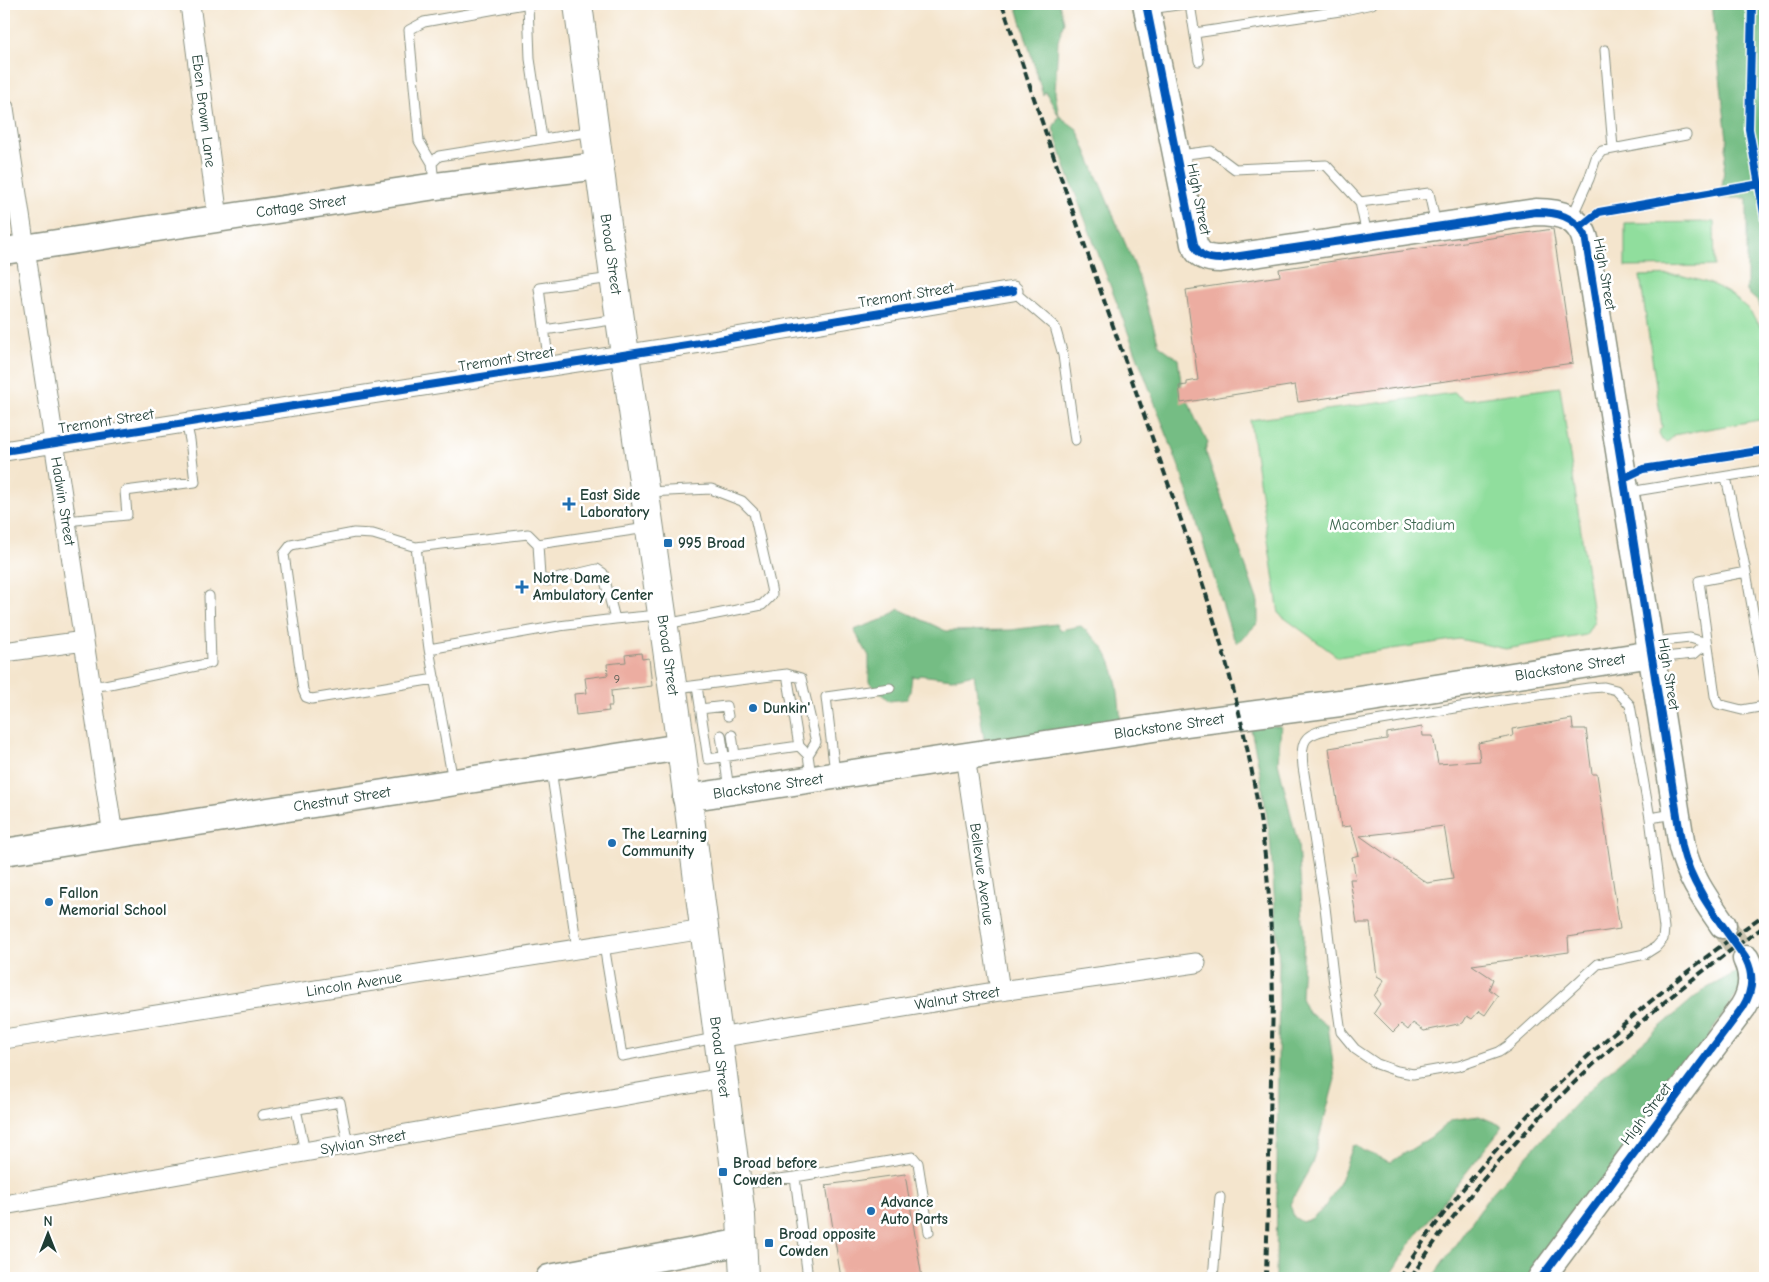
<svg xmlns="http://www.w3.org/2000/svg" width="1769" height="1282" font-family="'Comic Neue',sans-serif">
<rect width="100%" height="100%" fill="#fff"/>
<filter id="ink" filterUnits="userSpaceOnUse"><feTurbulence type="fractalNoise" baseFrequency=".02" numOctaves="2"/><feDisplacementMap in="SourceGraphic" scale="10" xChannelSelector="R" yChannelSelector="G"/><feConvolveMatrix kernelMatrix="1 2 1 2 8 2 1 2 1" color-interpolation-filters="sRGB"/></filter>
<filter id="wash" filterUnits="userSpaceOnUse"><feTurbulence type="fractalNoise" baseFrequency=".0096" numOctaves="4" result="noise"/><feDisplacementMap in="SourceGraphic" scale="20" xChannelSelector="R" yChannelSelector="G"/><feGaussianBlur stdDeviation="1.12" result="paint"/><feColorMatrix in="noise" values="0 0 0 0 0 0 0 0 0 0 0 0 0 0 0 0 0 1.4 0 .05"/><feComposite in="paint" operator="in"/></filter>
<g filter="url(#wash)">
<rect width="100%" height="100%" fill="#f4e5cd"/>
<path fill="#90de9d" stroke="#588e68" d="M1714 222 1715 266 1625 267V223Z
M1680 275 1712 284 1730 294 1747 308 1765 332V419L1673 435 1671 439 1667 442 1662 440 1659 434 1660 429 1662 427 1640 276Z
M1560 387 1594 621 1586 635 1506 649 1459 639 1338 657 1279 614 1250 420 1454 393 1465 400Z"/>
<path fill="#74bd84" stroke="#4a7d5c" d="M1016 4H1059L1064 21 1058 41 1055 93 1059 116 1077 129 1136 269 1159 345 1178 359 1183 398 1188 401 1198 425 1208 442 1205 450 1258 602V623L1237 643 1232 635 1181 472 1066 169 1053 128 1059 116 1045 91 1043 95Z
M1712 4H1765V317L1757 301 1747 292V198H1721L1727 139Z
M899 609 946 631 1011 630 1056 624 1060 630 1081 626C1087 632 1095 638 1101 645 1120 669 1119 708 1122 737L997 756 989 738 984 739 974 674 952 679 919 675 918 677 912 676 910 692 907 699 889 701 869 682V656L854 630 884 619Z
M1250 725 1281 726 1278 762 1298 844 1304 937 1301 998 1308 1013 1328 1025 1335 1079 1312 1164 1290 1204 1294 1217 1302 1222C1330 1217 1344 1170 1353 1146L1357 1145 1362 1150 1391 1162 1431 1137 1451 1120 1479 1116 1503 1126 1412 1241 1388 1278H1276L1279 962 1270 837 1259 767Z
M1744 968 1747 979 1546 1278H1432L1491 1194 1580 1099 1601 1078 1702 991Z"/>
<g id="blocks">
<path fill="#ecada1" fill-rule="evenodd" d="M1553 229 1573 363 1298 402 1295 385 1181 403 1179 386 1187 385V382L1198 380 1186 290 1280 276 1279 269Z
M641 653 642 659 649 658 652 686 611 691 612 706H608L609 711 576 715 574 694 587 693 585 678 608 675 607 664 626 662 625 655Z
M1572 719 1573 729H1586L1592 774H1597L1620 929 1568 937 1569 952 1472 965 1493 979 1489 989 1498 996 1485 1015 1479 1011 1472 1019 1467 1016 1463 1023 1424 1031 1413 1023 1408 1030 1401 1024 1393 1032 1374 1013 1380 1004 1374 996 1384 980 1377 976 1370 923H1357L1350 879H1356L1352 857 1359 855 1351 826 1341 827 1329 748 1387 739V733L1422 727 1423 736H1433L1438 764 1480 761 1478 743 1513 736 1512 729ZM1444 826 1453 879 1427 883 1360 836Z
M905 1174 922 1278H841L826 1185Z"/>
</g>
</g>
<g filter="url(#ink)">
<use href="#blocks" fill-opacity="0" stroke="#8a9180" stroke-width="1"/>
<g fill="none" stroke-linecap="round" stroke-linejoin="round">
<path stroke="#c9c3ae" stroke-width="26" stroke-dasharray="26 13" stroke-linecap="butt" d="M1723 925 1746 959"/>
<g stroke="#8a9180" stroke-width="11">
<path id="lane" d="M528 4 530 59 542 138
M1190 4 1199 61
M1150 9 1184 4
M1195 33 1340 11 1372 4
M1605 50 1613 148
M1179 155 1211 151 1235 169 1326 165 1360 202 1367 235
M432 163 419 141 409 30 424 22 524 4
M434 184 432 163 439 156 593 131
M1360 202 1429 193 1436 225
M1572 217 1589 179 1596 158 1602 151 1686 135
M1013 291 1055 327 1063 355 1075 440
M544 330 618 319
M549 366 539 288 612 278
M1726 477 1746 572
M647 492 711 489 742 501 754 513 771 588 772 595 762 605 666 624
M1629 492 1765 470
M66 521 127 515 125 491 195 482 190 440 186 422
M538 544 647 528
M416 547 373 534 354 533 291 545 284 554 303 690 306 697 312 699 435 679
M1653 642 1690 638 1707 643 1694 654 1654 658
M429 649 559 626 615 619
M787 674 799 746 808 755 811 776
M1765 679 1746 572 1699 581 1715 696 1718 704 1742 710 1765 706
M91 686 105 685 211 663 209 596
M697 686 708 759 799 746
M676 688 787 674 801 678 816 742 808 755
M700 709 726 706 728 716
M721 735 729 789
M732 735 735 755
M551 769 577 949
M835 773 826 697 890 688
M453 781 429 649 416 547 528 534 538 544 540 577 547 581 597 569 603 573 615 619 659 615
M1650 818 1630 705 1616 690 1604 687 1589 688 1503 700 1333 728C1305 734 1300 738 1303 767L1325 907 1334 984 1341 1032 1355 1049 1377 1064 1397 1071 1413 1074 1459 1066 1499 1052 1508 1046 1598 964 1645 954 1656 947 1663 939 1664 928 1650 818 1674 814
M604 945 622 1056 715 1038
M296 1109 305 1152
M262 1115 340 1102 348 1144
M795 1177 808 1278
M739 1184 795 1177 913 1157 918 1163 929 1232
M1213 1278 1220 1197"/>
</g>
<g stroke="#8a9180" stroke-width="21">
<path id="street" d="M190 4 218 218
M4 108 113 835
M4 451 713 341 1013 291
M4 652 84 641
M965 756 1000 991
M718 1038 1000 991 1196 963
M4 1039 704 929
M4 1205 723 1078"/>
</g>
<g stroke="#8a9180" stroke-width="29">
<path id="secondary" d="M1146 4 1194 244C1199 256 1207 259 1220 259L1536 212C1560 212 1581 217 1586 243L1682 847C1689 877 1706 900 1723 925
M4 251 436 186 599 166
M686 798 1187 723 1340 703 1652 654
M4 852 681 747
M549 1278 743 1242
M1541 1278 1743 1007C1753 991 1754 975 1746 959"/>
</g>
<g stroke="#8a9180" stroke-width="30">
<path id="primary" d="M578 4 614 277 681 747 741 1216 744 1278"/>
</g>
<use href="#lane" stroke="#fff" stroke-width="9"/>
<use href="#street" stroke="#fff" stroke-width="19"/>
<use href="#secondary" stroke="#fff" stroke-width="26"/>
<use href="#primary" stroke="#fff" stroke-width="28"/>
<path stroke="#1f3d34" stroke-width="4" stroke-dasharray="8 4" stroke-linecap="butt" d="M1002 4 1058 169 1196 563C1228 661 1255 762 1266 865 1271 910 1272 956 1273 1001L1266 1278
M1399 1278C1493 1131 1624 1014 1765 914
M1411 1278C1457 1204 1516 1139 1578 1079 1637 1023 1698 972 1765 926"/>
<g stroke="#fff" stroke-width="11">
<path id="cycleway" d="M1146 4 1194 244C1199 256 1207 259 1220 259L1536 212C1557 212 1574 216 1585 235L1682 847C1692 889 1722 924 1746 959 1754 975 1753 991 1743 1007L1541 1278
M1752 4 1749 129 1765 219
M1580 227 1599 212 1760 184
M4 451 713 341 1013 291
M1624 478 1643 469 1765 450"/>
</g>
<use href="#cycleway" stroke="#0057b8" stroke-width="8"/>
</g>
</g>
<g fill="#1f6fb2" stroke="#fff" stroke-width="2">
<path d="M566.5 496.5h5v5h5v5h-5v5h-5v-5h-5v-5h5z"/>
<rect x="663" y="538" width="10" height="10" rx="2.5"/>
<path d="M519.5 579.5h5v5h5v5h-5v5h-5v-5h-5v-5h5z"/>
<circle cx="753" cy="708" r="5"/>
<circle cx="612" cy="843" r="5"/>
<circle cx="49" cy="902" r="5"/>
<rect x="718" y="1167" width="10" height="10" rx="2.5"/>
<circle cx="871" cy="1211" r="5"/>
<rect x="764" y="1238" width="10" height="10" rx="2.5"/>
</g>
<g text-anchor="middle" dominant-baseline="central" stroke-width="5" stroke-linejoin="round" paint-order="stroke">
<g font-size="12" fill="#52594f">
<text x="617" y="679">9</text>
</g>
<g font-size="15" fill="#1f3d34" stroke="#fff">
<text transform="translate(204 111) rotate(83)">Eben Brown Lane</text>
<text transform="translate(1199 199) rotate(79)">High Street</text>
<text transform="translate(301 206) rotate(-8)">Cottage Street</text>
<text transform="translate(611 254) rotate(82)">Broad Street</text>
<text transform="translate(1605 274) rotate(80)">High Street</text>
<text transform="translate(906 295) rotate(-9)">Tremont Street</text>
<text transform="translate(506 359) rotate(-9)">Tremont Street</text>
<text transform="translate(106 421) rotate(-9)">Tremont Street</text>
<text transform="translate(63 501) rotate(81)">Hadwin Street</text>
<text transform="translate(668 655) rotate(82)">Broad Street</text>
<text transform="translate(1570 667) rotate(-9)">Blackstone Street</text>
<text transform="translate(1669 674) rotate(81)">High Street</text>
<text transform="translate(1169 726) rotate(-8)">Blackstone Street</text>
<text transform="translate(768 786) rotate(-8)">Blackstone Street</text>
<text transform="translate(342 799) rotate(-9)">Chestnut Street</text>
<text transform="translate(982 874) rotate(82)">Bellevue Avenue</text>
<text transform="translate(354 984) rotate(-9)">Lincoln Avenue</text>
<text transform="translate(957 998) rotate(-9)">Walnut Street</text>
<text transform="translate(720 1057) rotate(83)">Broad Street</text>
<text transform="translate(1646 1114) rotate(-53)">High Street</text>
<text transform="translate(363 1142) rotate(-10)">Sylvian Street</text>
</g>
<g font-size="15" font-weight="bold" fill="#1f3d34" stroke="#fff" text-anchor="start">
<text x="580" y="495">East Side<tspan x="580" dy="17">Laboratory</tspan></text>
<text x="678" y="543">995 Broad</text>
<text x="533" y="578">Notre Dame<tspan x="533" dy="17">Ambulatory Center</tspan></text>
<text x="763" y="708">Dunkin'</text>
<text x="622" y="834">The Learning<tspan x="622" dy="17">Community</tspan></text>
<text x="59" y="893">Fallon<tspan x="59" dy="17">Memorial School</tspan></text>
<text x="733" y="1163">Broad before<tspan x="733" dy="17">Cowden</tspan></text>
<text x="881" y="1202">Advance<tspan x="881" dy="17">Auto Parts</tspan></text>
<text x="779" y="1234">Broad opposite<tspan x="779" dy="17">Cowden</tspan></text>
</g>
<g font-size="15" fill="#3b654e" stroke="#fff">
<text x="1392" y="525">Macomber Stadium</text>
</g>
</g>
<rect width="1769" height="1282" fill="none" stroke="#fff" stroke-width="20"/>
<g transform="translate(48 1234)" stroke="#ffffff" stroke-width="4" paint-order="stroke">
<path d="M0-4L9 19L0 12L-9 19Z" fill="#1f3d34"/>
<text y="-8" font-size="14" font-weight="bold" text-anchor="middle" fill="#1f3d34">N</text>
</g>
</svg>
